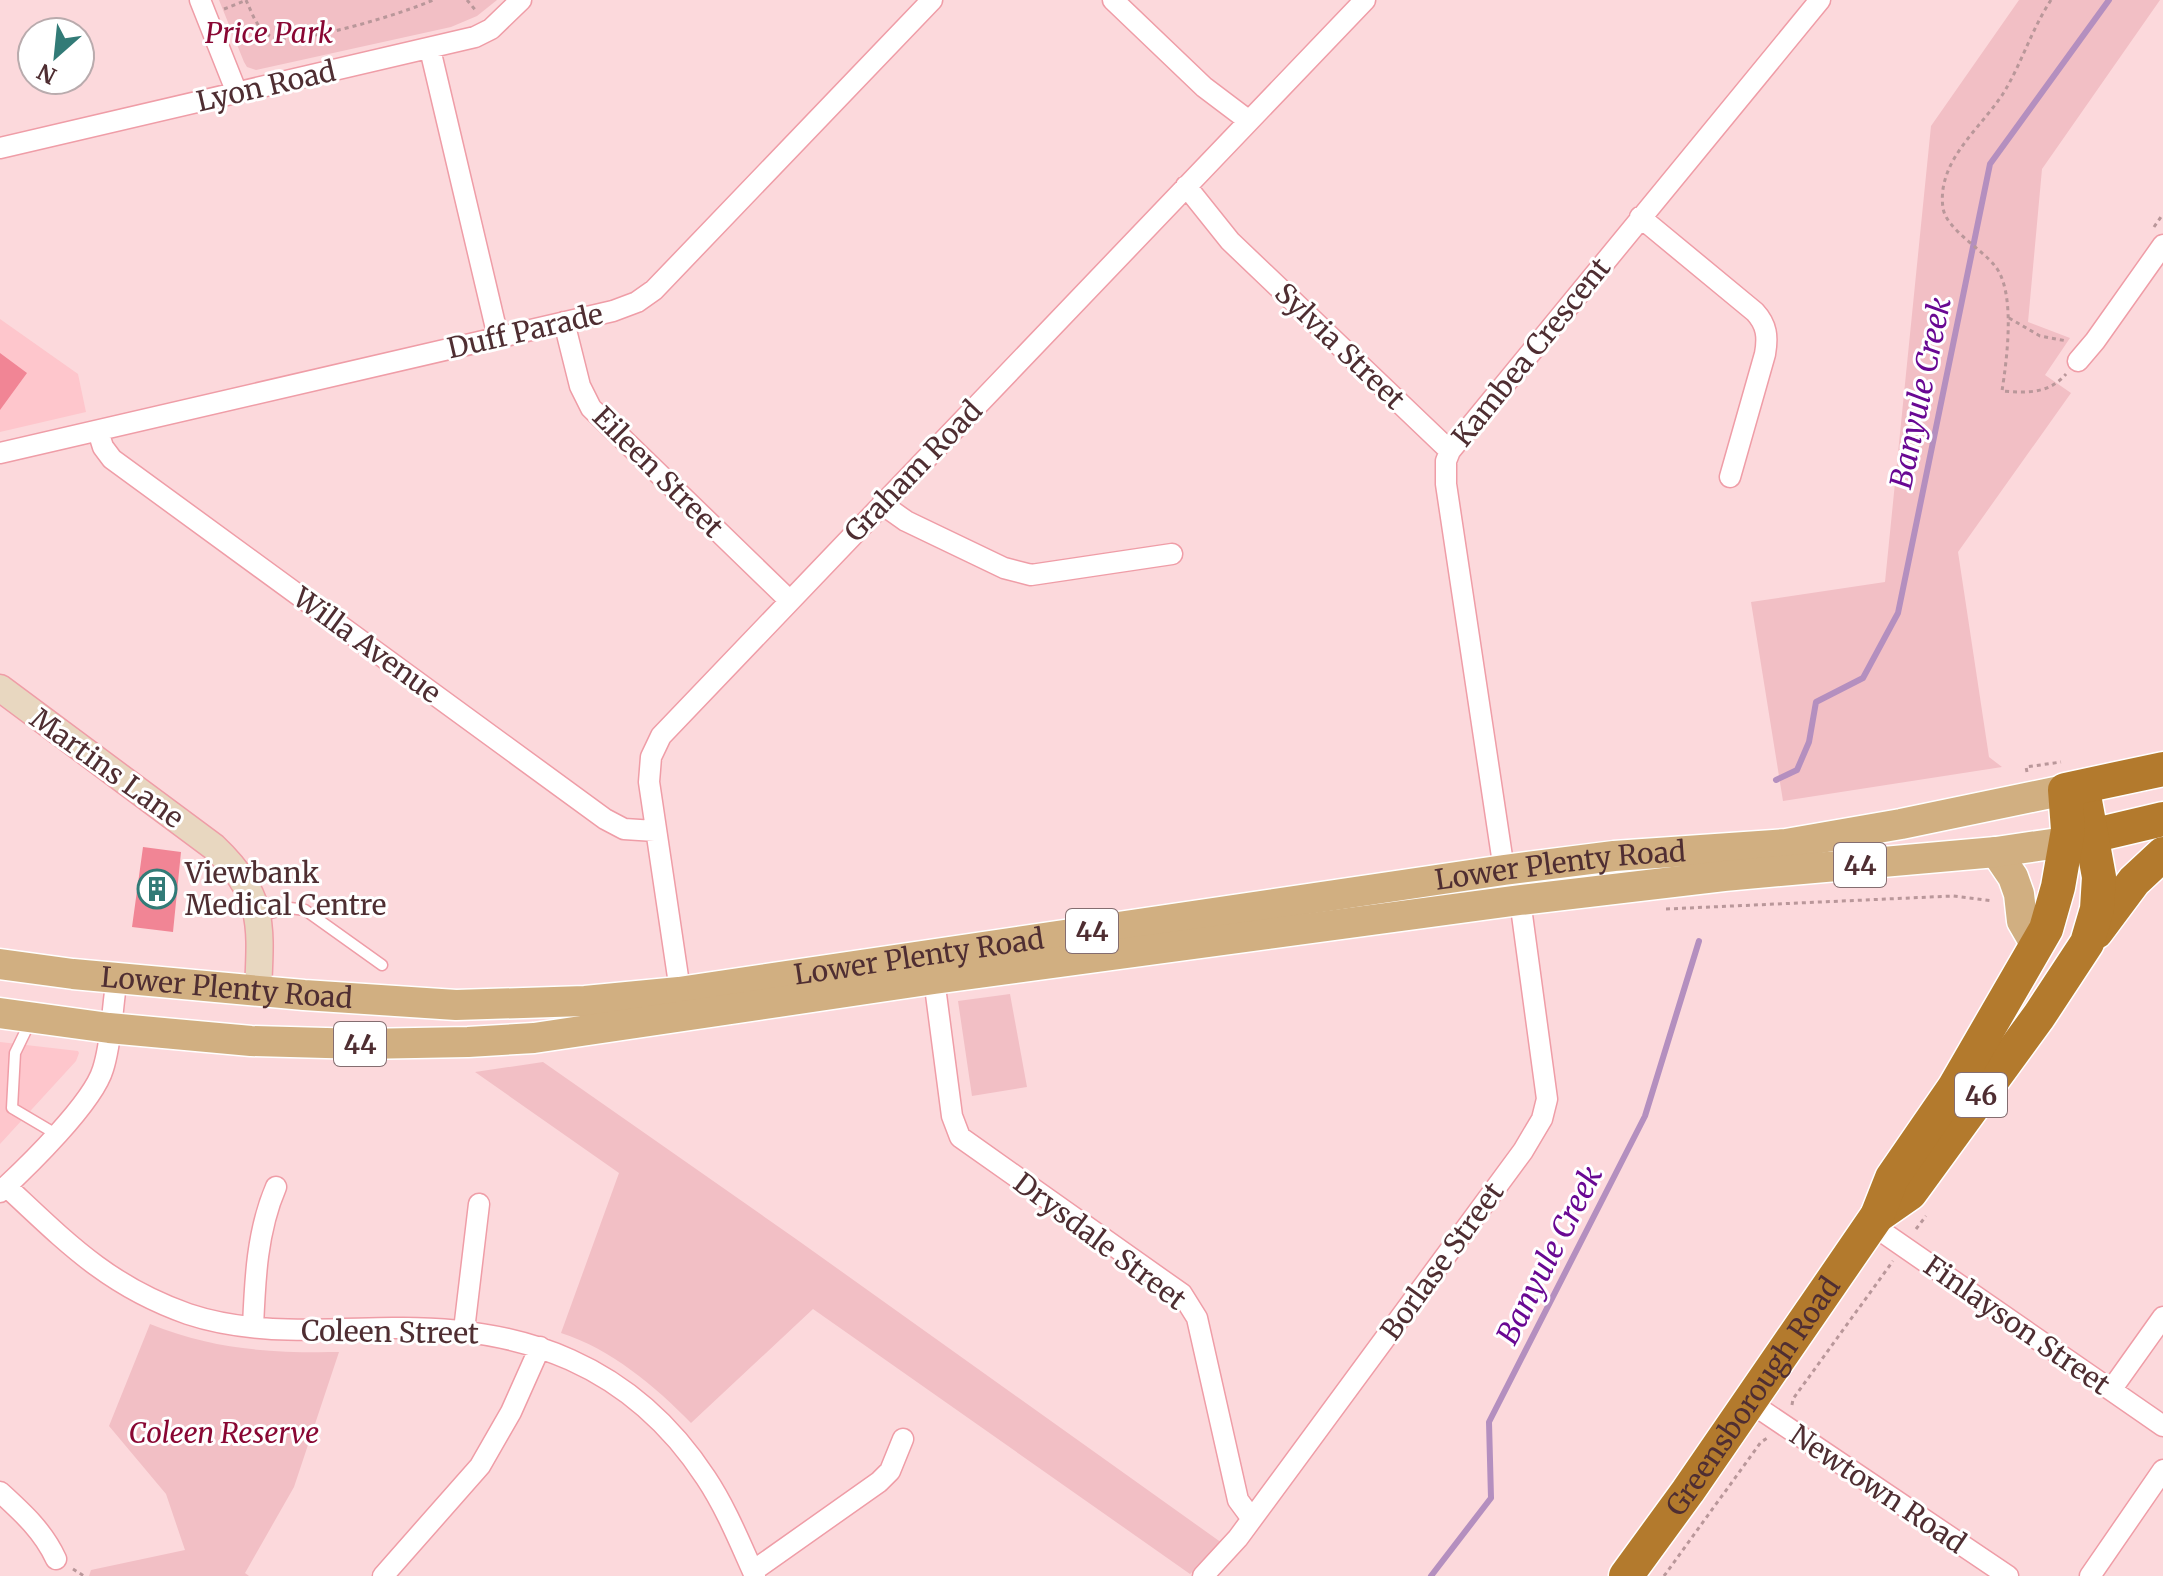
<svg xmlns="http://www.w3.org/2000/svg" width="2163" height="1576" font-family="Merriweather,serif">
<rect width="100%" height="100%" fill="#fcd9dc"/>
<path fill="#fec6cc" d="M0 319 78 374 86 412 0 432Z
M0 1042 78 1051 79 1053 76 1061 0 1144Z"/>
<path fill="#f2bfc5" d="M219 0H497L477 16 451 27 256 70 247 67 244 62Z
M2019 0H2160L2042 169 2028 322 2070 338 2045 375 2071 393 1958 552 1989 757 2002 767 1783 801 1751 602 1885 582 1931 126Z
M1010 994 1027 1087 972 1096 958 1001Z
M543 1062 796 1239 1222 1543 1190 1574 813 1309 691 1423C655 1386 611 1349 561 1333L619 1173 475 1072Z
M150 1324C215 1350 270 1353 339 1352L294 1487 245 1573 249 1576H89L91 1570 185 1550 166 1494 109 1426Z"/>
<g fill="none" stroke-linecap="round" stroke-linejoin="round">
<path stroke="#b48fbf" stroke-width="6" d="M1776 780 1797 770 1809 742 1816 702 1863 678 1898 613 1990 164 2109 0
M1431 1576 1491 1498 1489 1422 1645 1116 1699 941"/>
</g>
<path fill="#f18595" d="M0 353 27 373 0 410Z
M143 847 181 852 173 932 132 927Z"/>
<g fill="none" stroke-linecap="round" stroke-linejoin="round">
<g stroke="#ef9da7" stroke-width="13">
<path id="lane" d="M259 916 290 908 305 910 382 965
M31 1020 15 1053 12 1108 56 1134"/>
</g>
<g stroke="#ef9da7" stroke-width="23">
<path id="street" d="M200 0 237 93
M1113 0 1204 87 1249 121
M430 49 498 337
M0 148 475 37 491 29 521 0
M1186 186 1230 241 1450 451
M1640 217 1755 312C1767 325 1768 337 1765 354L1730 477
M564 322 580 386 591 408 790 601
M2078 361 2095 341 2163 245
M98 431 103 447 112 459 605 819 624 829 655 831
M0 453 613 311 637 302 654 290 932 0
M882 504 906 521 1004 568 1031 575 1172 554
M1504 870 1446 484V461L1450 451 1820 0
M934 979 952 1116 960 1137 1182 1294 1197 1318 1238 1500 1252 1519
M682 1004 649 782 651 757 661 736 1365 0
M6 1186C66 1242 108 1286 188 1314 254 1336 325 1329 393 1328 523 1326 632 1365 706 1478 726 1508 740 1543 755 1576
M0 1192C27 1167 93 1103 103 1069 112 1041 112 1007 117 978
M1871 1224 2163 1426
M253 1327C255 1279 257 1231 276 1187
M464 1330 479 1204
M2111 1390 2163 1317
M1748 1401 2008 1576
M0 1492C23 1513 43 1531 56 1559
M753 1571 879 1482 890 1471 903 1439
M383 1576 480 1466 511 1412 540 1347
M1203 1576 1238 1538 1523 1151 1542 1119 1547 1099 1520 900
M2090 1576 2163 1470"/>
</g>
<g stroke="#ef9da7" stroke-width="29">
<path id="secondary" d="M0 688 214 847C265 895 261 925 258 990"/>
</g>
<g stroke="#fff" stroke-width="33">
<g id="primary">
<path d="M1996 852 2013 877 2019 894 2022 921 2037 947"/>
<path id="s1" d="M0 964 73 974 304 995 456 1005 585 1001 679 992 1504 870 1614 856 1786 844 1901 824 2065 790"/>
<path d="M0 1013 109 1028 251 1041 362 1044 468 1042 534 1038 934 979 1520 900 1724 876 1996 852 2065 842"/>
</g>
</g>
<g stroke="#fff" stroke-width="37">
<g id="highway">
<path d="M2070 841 2163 819"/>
<path d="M2096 932 2134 881 2163 854"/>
<path d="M1877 1216 1910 1193 2039 1016 2087 943 2097 909 2099 877 2083 790"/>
<path id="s2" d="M1626 1576 1688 1491 1877 1216 1892 1178 1954 1088 2046 929 2058 887 2068 830 2065 790 2163 769"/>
</g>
</g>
<path stroke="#b9979a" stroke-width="3" stroke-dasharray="4 4" stroke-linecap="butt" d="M246 0C252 13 257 29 270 36 294 48 407 12 433 0
M467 0 477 12
M2051 0C2033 27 2023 59 2007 87 1986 125 1936 158 1943 208 1946 229 1982 249 1995 266 2016 292 2007 358 2002 391 2027 393 2049 394 2066 374
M224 9 247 0
M2154 227 2163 214
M2009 318 2040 336 2067 341
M2027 772 2026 767 2061 762
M1666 909 1953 896 1993 901
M1916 1229 1926 1216
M1792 1405 1793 1399 1893 1261
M73 1569 84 1576
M1664 1576 1761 1442 1769 1437"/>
<use href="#lane" stroke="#fff" stroke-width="10"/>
<use href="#street" stroke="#fff" stroke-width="20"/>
<use href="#secondary" stroke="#e8d7c0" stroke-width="26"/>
<use href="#primary" stroke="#d1af81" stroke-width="30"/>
<use href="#highway" stroke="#b37a2d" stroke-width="34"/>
</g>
<defs>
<g id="building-ring" transform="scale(2)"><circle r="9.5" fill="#fff" stroke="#327b77" stroke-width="1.5"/><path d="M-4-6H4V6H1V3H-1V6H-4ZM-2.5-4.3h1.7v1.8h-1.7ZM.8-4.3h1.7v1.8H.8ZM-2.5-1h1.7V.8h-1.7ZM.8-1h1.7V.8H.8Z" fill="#327b77"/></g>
</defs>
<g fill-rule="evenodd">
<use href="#building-ring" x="157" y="889"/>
</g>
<g text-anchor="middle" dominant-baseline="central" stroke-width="6" stroke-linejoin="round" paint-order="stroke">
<g fill="#fff" stroke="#846d70" stroke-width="2">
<rect x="1834" y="843" width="52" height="44" rx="6"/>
<rect x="1066" y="909" width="52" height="44" rx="6"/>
<rect x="334" y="1022" width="52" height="44" rx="6"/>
<rect x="1955" y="1073" width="52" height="44" rx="6"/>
</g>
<g font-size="26" font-weight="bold" fill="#4f2e32">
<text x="1860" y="865">44</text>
<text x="1092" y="931">44</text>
<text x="360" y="1044">44</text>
<text x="1981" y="1095">46</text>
</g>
<g font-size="28" font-style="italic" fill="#890733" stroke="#fff">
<text x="269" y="33">Price Park</text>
<text x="224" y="1433">Coleen Reserve</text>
</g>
<g font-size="28" fill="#4f2e32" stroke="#fff">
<text transform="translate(266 86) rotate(-13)">Lyon Road</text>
<text transform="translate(525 331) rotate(-13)">Duff Parade</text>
<text transform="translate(1340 346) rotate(44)">Sylvia Street</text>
<text transform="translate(1531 352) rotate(-51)">Kambea Crescent</text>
<text transform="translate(913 471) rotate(-46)">Graham Road</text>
<text transform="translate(658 472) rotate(45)">Eileen Street</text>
<text transform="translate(367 645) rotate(36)">Willa Avenue</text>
<text transform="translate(107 768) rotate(36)">Martins Lane</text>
<text stroke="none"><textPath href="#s1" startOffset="1572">Lower Plenty Road</textPath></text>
<text stroke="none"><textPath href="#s1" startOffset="924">Lower Plenty Road</textPath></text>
<text stroke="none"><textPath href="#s1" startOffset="228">Lower Plenty Road</textPath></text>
<text transform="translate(1100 1241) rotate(37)">Drysdale Street</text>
<text transform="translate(1442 1261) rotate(-54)">Borlase Street</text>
<text transform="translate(2017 1325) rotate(35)">Finlayson Street</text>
<text transform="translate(390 1332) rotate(1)">Coleen Street</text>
<text stroke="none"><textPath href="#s2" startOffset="220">Greensborough Road</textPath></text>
<text transform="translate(1878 1489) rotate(34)">Newtown Road</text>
</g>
<g font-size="28" fill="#4f2e32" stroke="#fff" text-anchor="start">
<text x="185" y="873">Viewbank<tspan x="185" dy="32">Medical Centre</tspan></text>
</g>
<g font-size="30" font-style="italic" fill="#690893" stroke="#fff">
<text transform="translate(1920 393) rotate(-78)">Banyule Creek</text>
<text transform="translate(1549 1255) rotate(-63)">Banyule Creek</text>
</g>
</g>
<g transform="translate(56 56) rotate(207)"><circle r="38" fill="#ffffff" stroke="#b9abad" stroke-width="2"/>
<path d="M0-6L14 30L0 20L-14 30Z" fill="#327b77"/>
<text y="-12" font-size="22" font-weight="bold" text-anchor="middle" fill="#4f2e32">N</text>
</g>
</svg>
